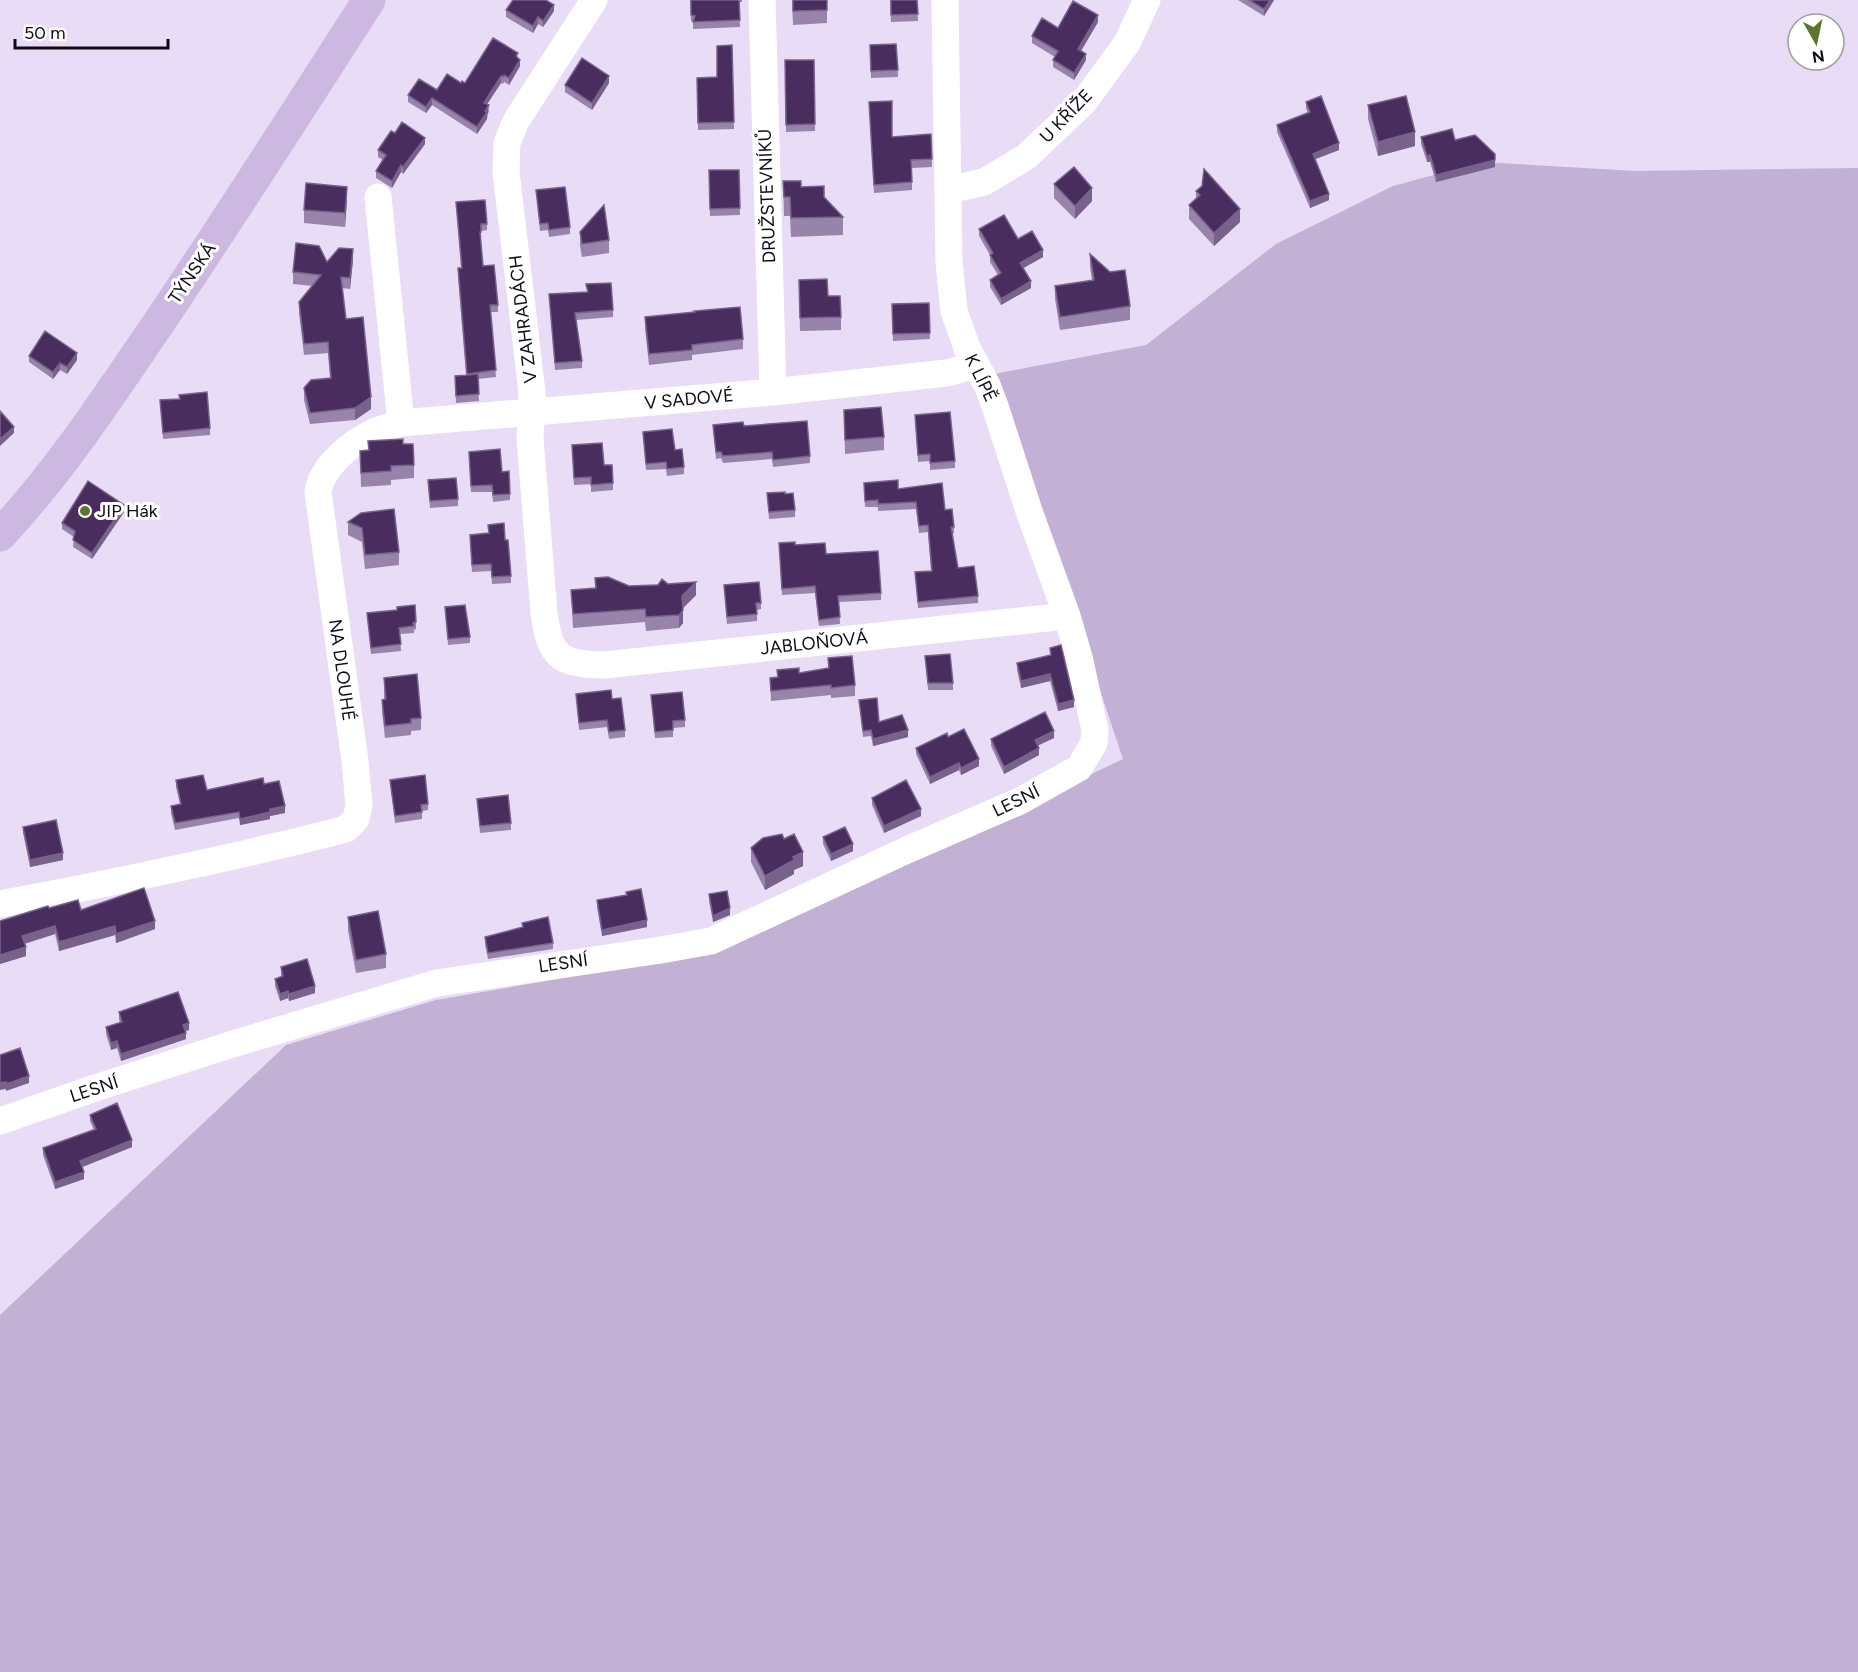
<svg xmlns="http://www.w3.org/2000/svg" width="1858" height="1672" font-family="Figtree,sans-serif">
<rect width="100%" height="100%" fill="#e9dcf6"/>
<path fill="#c2b0d5" d="M1482 162 1635 171 1858 168V1672H0V1315L286 1045 436 1000 702 954 745 939 1123 759 994 374 1146 345 1276 244 1393 186Z"/>
<g fill="none" stroke-linecap="round" stroke-linejoin="round">
<path stroke="#fff" stroke-width="27" d="M594 0 516 121 507 143 506 172 532 392 530 438 544 613C550 658 560 664 604 665L1067 616
M762 0 773 392
M948 190 984 182 1026 157 1083 103 1127 43 1147 0
M401 423 773 392 947 373 976 365
M0 904C116 882 231 859 346 829L356 819 359 805 355 761 318 492C321 467 352 442 374 432 382 428 392 426 401 423L378 197
M0 1121 98 1087 236 1043 437 983 661 950 711 941 907 850 1020 801 1079 768 1094 743 1095 730 1079 657 1067 616 1029 511 995 406 987 385 967 348 954 311 949 263 945 0"/>
<path stroke="#ccb8e0" stroke-width="33" d="M0 535C60 471 108 397 158 324 230 217 299 109 369 0"/>
</g>
<path fill="#9884aa" d="M690 0H742V2H739L740 27 693 29V22L691 21Z
M792 0H827V23L793 25Z
M890 0H917L918 21 891 22Z
M1238 0H1274L1264 16Z
M506 10 554 11 543 27 538 24 533 33 506 17Z
M1098 22 1081 51 1086 60 1074 80 1053 67V60L1055 57 1032 43V36L1058 28Z
M896 44 898 77 871 78 870 45Z
M732 45 734 129 698 130 697 78 717 77Z
M518 58 520 66 509 85 504 82 503 84 501 83 487 104 489 112 487 114V119L477 134 432 105 426 113 408 102V95L437 90 461 83H465Z
M785 60H814L815 131 786 132Z
M609 83 592 110 565 92V85Z
M869 102 892 137 931 134 932 167 912 168V190L874 193Z
M1306 102 1339 150 1315 159 1329 200 1310 208 1277 132V125L1308 113 1306 109Z
M1368 105 1415 146 1378 156 1368 119Z
M395 133 425 144 403 174 401 172 392 188 376 178V171L383 160 378 157V150Z
M1421 137 1455 140 1495 167 1436 182 1430 162H1427L1421 144Z
M709 170H739L740 215 710 216Z
M783 181 801 187 824 197 843 217V235L791 237 790 216H784Z
M1054 184 1092 201 1075 219 1054 198Z
M536 190 570 227V234L549 237 548 230 540 231Z
M1196 191 1240 222 1214 246 1189 219V205L1196 198Z
M347 200 345 227 304 223V210Z
M456 202 487 224V230L481 231V239H480L483 266 498 305V312H491L496 377 478 379 479 401 456 403 455 376 466 375 458 275V268H461Z
M979 229 1018 239 1043 257 1023 268 1031 288 1001 305 990 287V280L998 275 990 262V255L979 236Z
M580 232 609 240V253L582 257 580 246Z
M1090 254 1110 272 1130 306V320L1060 330 1055 299V286L1092 280 1090 267Z
M353 260 350 289 342 288 346 319 371 409 355 420 310 424 304 400V388L330 378 328 353 304 355 299 313V302L313 286 293 284V272L327 262Z
M799 280 841 317V330L800 331Z
M586 284 613 310V317L576 320 582 361V368L555 370 549 294 587 292Z
M929 303 930 339 893 341 892 304Z
M695 312 743 339V349L692 355V360L649 365 645 328V317Z
M29 356 77 360 67 374 60 370 53 379 29 362Z
M179 399 210 428V435L163 439 160 400Z
M844 410 884 437V450L845 454Z
M915 415 955 461V468L930 470V461L918 462Z
M713 425 744 426 810 456V463L773 467 772 459 723 463 721 458 716 459Z
M643 432 675 450 684 467V474L667 476 666 469 646 470Z
M368 441 414 465V478L391 480V485L361 487 360 451 368 450Z
M572 445 604 465 613 483V490L591 492V484L574 485Z
M469 452 502 472 510 494V500L493 502 492 492H471Z
M428 480 458 499V506L430 508Z
M864 483 898 489 945 510 954 527V533L952 534 958 568 978 596V603L918 608 915 572 931 571 928 532 919 533 916 509 878 511V507H865Z
M767 493 785 494 795 510V517L769 519Z
M124 512 92 559 73 547 74 537 62 529V523Z
M361 513 399 552V565L365 569 362 542 348 535V522Z
M470 535 505 540 511 576V583L492 584 491 571 472 572Z
M779 543 826 554 881 593V600L839 602 840 624 819 626 815 593 782 595Z
M595 578 629 586 668 584 696 595 683 608V623L679 628 646 631 645 622 573 628 571 590 595 588Z
M724 585 761 603V609L757 610V621L727 624Z
M445 607 470 637V643L448 645Z
M367 613 416 622V629L414 630V633L400 634 401 651 371 654Z
M1050 648 1074 707 1058 711 1050 681 1021 688 1017 670V663L1050 655Z
M925 656 953 683V690H928Z
M828 658 855 685V696L831 698V695L771 701 770 678 777 677V670L799 673 828 669Z
M384 678 421 718V730L411 731V735L385 738 382 712V700L384 699Z
M576 694 612 699 625 730V737L609 739 607 727 579 730Z
M651 695 685 720V727L673 728V737L655 738Z
M859 700 879 722 908 737 873 746 871 736 863 737Z
M948 737 979 766 961 775 959 770 930 784 916 754V748Z
M1054 738 1038 745 1039 755 1004 774 991 746V739Z
M176 780 207 790 264 784 285 813 270 816V819L240 825 239 818 175 830 171 813V806L180 804 176 787Z
M390 780 428 804V810L422 811V819L395 823Z
M872 798 921 816 884 833 872 805Z
M477 799 511 823V830L480 833Z
M23 827 63 860 30 867 23 833Z
M823 837 853 851 831 861 823 844Z
M751 848 803 866 794 870V874L765 890 751 862Z
M709 894 730 915 713 922 709 901Z
M597 900 647 927 602 936 597 907Z
M49 908 81 910 155 929 116 943 115 935 59 951 55 934 25 944 26 956 0 964Z
M348 917 386 954V968L356 973 348 931Z
M522 923 553 943V949L488 959 485 944V937L522 928Z
M281 967 315 993 289 1001 288 998 280 1001 275 986V979L281 977Z
M119 1012 189 1030 185 1031 186 1039 121 1061 117 1048 111 1050 106 1034V1027L120 1023 119 1019Z
M90 1115 132 1147 82 1167 84 1179 55 1189 43 1155V1148L94 1130 90 1121Z"/>
<path fill="#78628c" d="M1270 0H1274L1264 16V9Z
M554 5V11L543 27V21Z
M1098 15V22L1078 56V49Z
M538 17V24L533 33V26Z
M1086 54V60L1074 80V73Z
M520 60V66L509 85V78Z
M501 76V83L484 109V103Z
M609 76V83L592 110V103Z
M432 98V105L426 113V107Z
M489 105 487 119 477 134V127L485 111Z
M1415 132V146L1378 156V142Z
M425 138V144L403 174V167Z
M1339 143V150L1313 160V154Z
M1430 155V162H1427V156Z
M1495 160V167L1436 182V175Z
M401 165V172L392 188V181Z
M347 187V200L345 227V213Z
M1092 188V201L1075 219V206Z
M1329 194V200L1310 208V201Z
M1240 209V222L1214 246V233Z
M353 249V260L350 289V278Z
M1043 250V257L1020 270V263Z
M1031 281V288L1001 305V299Z
M77 353V360L67 374V367Z
M60 363V370L53 379V372Z
M371 397V409L355 420V408Z
M14 427V433L0 446V439Z
M124 505V512L92 559V553Z
M696 582V595L682 609V596Z
M683 610V623L679 628V615Z
M1050 674V681L1021 688V681Z
M1074 700V707L1058 711V704Z
M908 730V737L873 746V739Z
M1054 731V738L1035 747V740Z
M1039 748V755L1004 774V767Z
M979 759V766L961 775V768Z
M959 763V770L930 784V777Z
M285 806V813L270 816V819L240 825V819L270 809Z
M921 809V816L884 833V826Z
M853 844V851L831 861V854Z
M803 852V866L794 870V874L765 890V876L793 857Z
M63 853V860L30 867V860Z
M730 908V915L713 922V916Z
M647 920V927L602 936V930Z
M155 921V929L116 943V934Z
M55 926V934L22 944V936Z
M115 926V935L59 951V942Z
M26 947V956L0 964V955Z
M315 986V993L289 1001V994Z
M288 991V998L280 1001V994Z
M189 1023V1030L183 1032V1025Z
M186 1033V1039L121 1061V1054Z
M117 1041V1048L111 1050V1043Z
M29 1076V1083L6 1091V1084Z
M6 1082V1089L0 1090V1083Z
M132 1140V1147L80 1168V1161Z
M84 1172V1179L55 1189V1182Z"/>
<path fill="#482d5e" stroke="#78628c" stroke-width="1.5" d="M513 0H546L554 5 543 21 538 17 533 26 506 10Z
M691 0H739L740 20 693 22 695 16 691 15Z
M793 0H827V10L793 11Z
M891 0H917L918 14 891 15Z
M1249 0H1270L1264 9Z
M1073 1 1098 15 1078 49 1086 54 1074 73 1053 60 1058 51 1032 36 1042 18 1058 28Z
M493 38 518 53 516 56 520 60 509 78 504 75 503 77 501 76 484 103 489 105 485 111 487 112 477 127 432 98 426 107 408 95 419 79 437 90 447 74 461 83 462 81 465 83Z
M896 44 898 70 871 71 870 45Z
M732 45 734 122 698 123 697 78 717 77V46Z
M582 58 609 76 592 103 565 85Z
M785 60H814L815 124 786 125Z
M1321 96 1339 143 1313 154 1329 194 1310 201 1277 125 1310 112 1306 102Z
M1406 96 1415 132 1378 142 1368 105Z
M892 101V137L931 134 932 159 911 160 912 182 874 185 869 102Z
M402 122 425 138 403 167 401 165 392 181 376 171 386 155 378 150 391 131 395 133Z
M1452 129 1455 140 1475 135 1495 154V160L1436 175 1430 155 1427 156 1421 137Z
M1074 167 1092 188 1075 206 1054 184Z
M1204 169 1240 209 1214 233 1189 205 1200 195 1196 191 1202 186Z
M709 170H739L740 208 710 209Z
M783 181H801V187L824 186V197L843 217 791 218 790 197H784Z
M306 183 347 187 345 213 304 210Z
M565 187 570 227 549 230 548 223 540 224 536 190Z
M485 200 487 224H481V232H480L483 266 494 265 498 305H490L496 370 467 374 458 268H462L456 202Z
M604 205 609 240 582 244 580 232Z
M1004 215 1018 239 1032 231 1043 250 1020 263 1031 281 1001 299 990 280 1001 273 990 255 993 253 979 229Z
M296 243 319 246 327 262 339 248 353 249 350 278 341 277 346 319 363 317 371 397 355 408 310 413 304 388 311 380 331 378 328 342 304 344 299 302 321 275 293 272Z
M1090 254 1110 272 1125 270 1130 306 1060 317 1055 286 1094 280Z
M827 279 828 296H840L841 317 800 318 799 280Z
M611 283 613 310 575 313 582 361 555 363 549 294 588 292 586 284Z
M929 303 930 333 893 334 892 304Z
M740 307 743 339 692 345V350L649 354 645 317 695 312 694 311Z
M45 331 77 353 67 367 60 363 53 372 29 356Z
M478 374 479 394 456 396 455 376Z
M207 392 210 428 163 433 160 400 180 399 179 395Z
M881 407 884 437 845 440 844 410Z
M0 411 14 427 0 439Z
M950 412 955 461 930 463V454L918 455 915 415Z
M807 421 810 456 773 460 772 452 723 456 721 452H716L713 425 743 422 744 426Z
M672 429 675 450 682 449 684 467 667 469 666 462 646 464 643 432Z
M403 439V444H413L414 465 391 466V471L361 473 360 451 369 450 368 441Z
M602 443 604 465H612L613 483 591 485V477L574 478 572 445Z
M500 449 502 472 509 471 510 494 493 495 492 485 471 486 469 452Z
M456 478 458 499 430 501 428 480Z
M898 480V489L942 483 945 510 952 509 954 527H951L958 568 974 566 978 596 918 602 915 572 932 571 928 525 919 526 916 502 878 504V500L865 501 864 483Z
M88 481 124 505 92 553 73 540 75 531 62 523Z
M785 492V494L793 493 795 510 769 512 767 493Z
M394 509 399 552 365 555 362 528 348 522 361 513Z
M504 523 505 540H508L511 576 492 577 491 564 472 565 470 535 489 533 488 525Z
M795 542V545L825 543 826 554 878 551 881 593 838 596 840 617 819 620 815 586 782 589 779 543Z
M608 577 629 586 658 585 662 579 668 584 696 582 682 596 683 610 679 615 646 617 645 609 573 614 571 590 596 588 595 578Z
M759 582 761 603H756L757 614 727 617 724 585Z
M415 605 416 622 413 623 414 626 399 628 401 644 371 648 367 613 397 610V607Z
M465 605 470 637 448 639 445 607Z
M1061 645 1074 700 1058 704 1050 674 1021 681 1017 663 1051 655 1050 648Z
M950 654 953 683H928L925 656Z
M852 656 855 685 831 688V685L771 691 770 678 778 677 777 670 799 668V673L829 668 828 658Z
M417 674 421 718 411 719V723L385 726 382 700 386 699 384 678Z
M611 690 612 699 621 698 625 730 609 732 607 720 579 723 576 694Z
M682 692 685 720 673 721V730L655 732 651 695Z
M877 698 879 722 902 715 908 730 873 739 871 730 863 731 859 700Z
M1045 712 1054 731 1035 740 1039 748 1004 767 991 739Z
M964 729 979 759 961 768 959 763 930 777 916 748 947 733 948 737Z
M203 775 207 790 263 778 264 784 279 781 285 806 270 809V812L240 819 239 812 175 823 171 806 181 804 176 780Z
M425 775 428 804 421 805 422 812 395 816 390 780Z
M906 780 921 809 884 826 872 798Z
M508 795 511 823 480 826 477 799Z
M56 820 63 853 30 860 23 827Z
M845 827 853 844 831 854 823 837Z
M782 834 784 839 794 834 803 852 793 857 794 860 765 876 751 848 763 838Z
M144 888 155 921 116 934 115 926 59 942 55 926 22 936 26 947 0 955V921L48 906 49 908 78 900 81 910Z
M641 889 647 920 602 930 597 900 627 895 626 892Z
M727 891 730 908 713 916 709 894Z
M378 911 386 954 356 960 348 917Z
M548 917 553 943 488 953 485 937 523 927 522 923Z
M307 959 315 986 289 994 288 991 280 994 275 979 283 976 281 967Z
M178 992 189 1023 183 1025 186 1033 121 1054 117 1041 111 1043 106 1027 122 1022 119 1012Z
M20 1048 29 1076 6 1084V1082L0 1083V1055Z
M117 1103 132 1140 80 1161 84 1172 55 1182 43 1148 96 1129 90 1115Z"/>
<circle fill="#5b772c" stroke="#fff" stroke-width="2" cx="85" cy="511" r="6"/>
<g text-anchor="middle" dominant-baseline="central" stroke-width="6" stroke-linejoin="round" paint-order="stroke">
<g font-size="18" fill="#0e0a13" stroke="#fff">
<text transform="translate(1066 116) rotate(-46)">U KŘÍŽE</text>
<text transform="translate(767 196) rotate(-92)">DRUŽSTEVNÍKŮ</text>
<text transform="translate(192 273) rotate(-56)">TÝNSKÁ</text>
<text transform="translate(523 319) rotate(-97)">V ZAHRADÁCH</text>
<text transform="translate(981 378) rotate(64)">K LÍPĚ</text>
<text transform="translate(689 399) rotate(-5)">V SADOVÉ</text>
<text transform="translate(814 643) rotate(-6)">JABLOŇOVÁ</text>
<text transform="translate(342 670) rotate(82)">NA DLOUHÉ</text>
<text transform="translate(1016 801) rotate(-26)">LESNÍ</text>
<text transform="translate(563 963) rotate(-8)">LESNÍ</text>
<text transform="translate(94 1089) rotate(-18)">LESNÍ</text>
</g>
<g font-size="18" fill="#0e0a13" stroke="#fff" text-anchor="start">
<text x="97" y="511">JIP Hák</text>
</g>
</g>
<g transform="translate(1816 42) rotate(171)"><circle r="28" fill="#ffffff" stroke="#9f9da1" stroke-width="1.5"/>
<path d="M0-4.5L10 22L0 15L-10 22Z" fill="#5b772c"/>
<text y="-9" font-size="16" font-weight="bold" text-anchor="middle" fill="#0e0a13">N</text>
</g>
<path d="M15 39v9h153v-9" fill="none" stroke="#0e0a13" stroke-width="3"/>
<text x="24" y="39" font-size="18" fill="#0e0a13" stroke="#ffffff" stroke-width="4.5" paint-order="stroke">50 m</text>
</svg>
